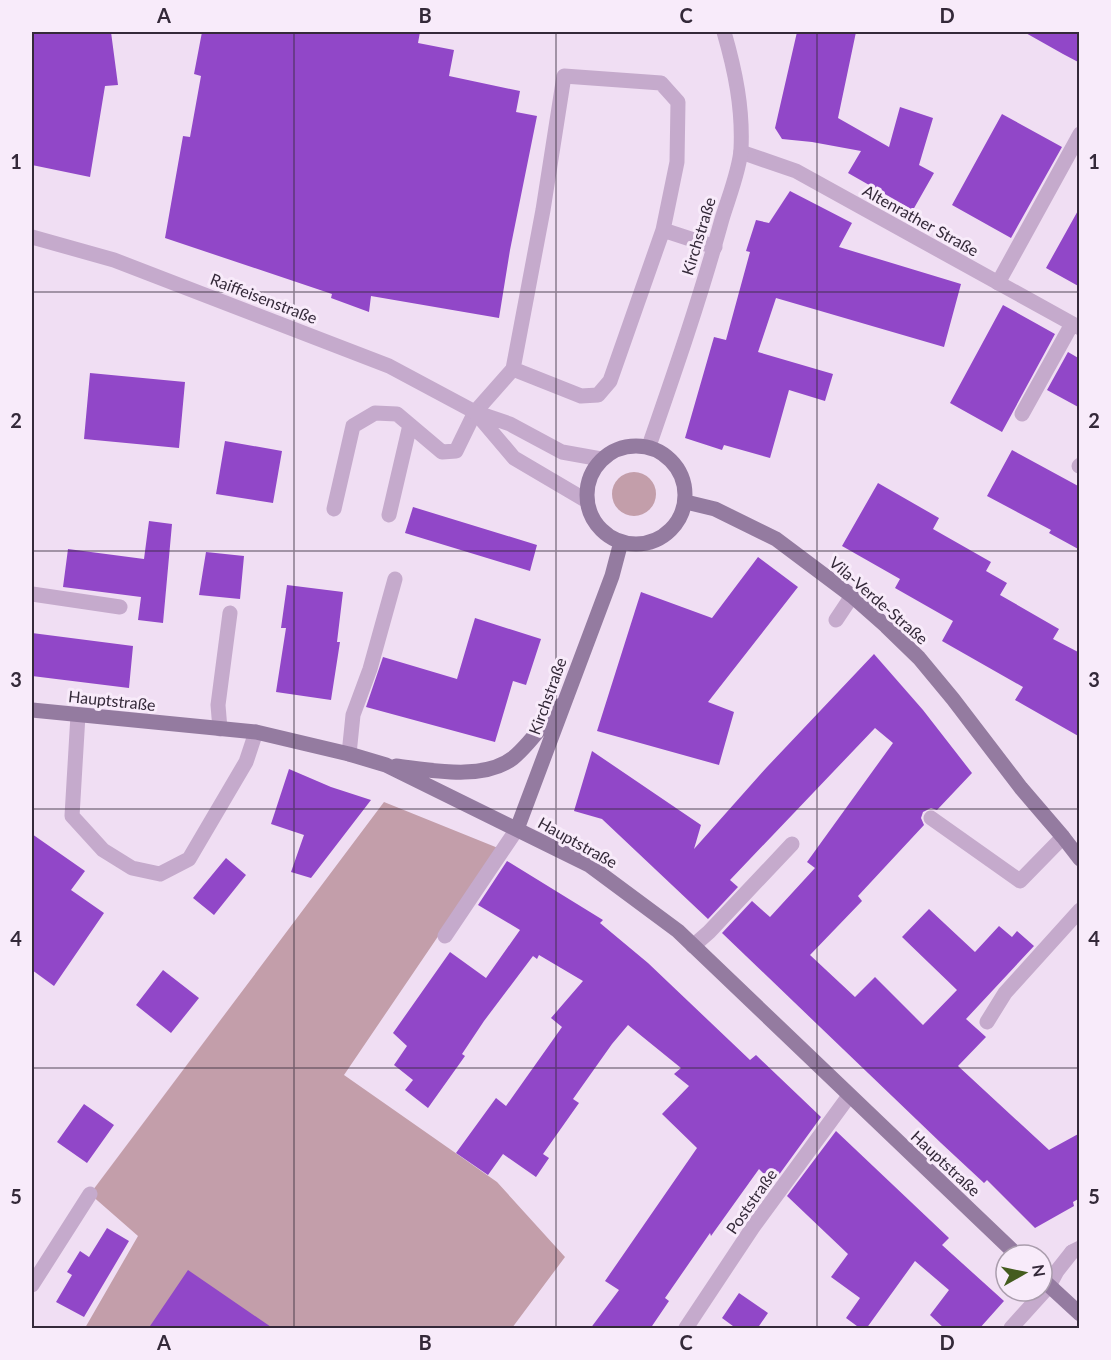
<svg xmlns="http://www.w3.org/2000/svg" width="1111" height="1360" font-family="Lato,sans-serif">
<rect width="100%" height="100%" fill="#f0def3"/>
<path fill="#c39eaa" d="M612 494a22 22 0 1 1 44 0a22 22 0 1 1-44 0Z
M384 802 498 848 344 1075 497 1182 565 1257 512 1328H85L138 1236 90 1194Z"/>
<path fill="#9147c8" d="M32 32H111L118 85 105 86 90 177 32 165Z
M202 32H420L418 43 454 50 449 76 520 91 516 112 537 116 510 250 499 318 371 296 369 312 331 298 332 294 165 238 183 136 190 137 201 76 194 74Z
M797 32H856L838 118 889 147 900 107 933 118 919 165 934 173 913 210 848 173 861 151 812 142 782 139 775 128Z
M1024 32H1080V63L1063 54Z
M1002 114 1062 147 1011 238 952 205Z
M790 191 852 223 839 247 961 284 944 347 776 298 758 352 833 374 825 401 789 390 770 458 724 445 722 450 685 438 714 337 726 340 750 252 746 251 756 220 769 223Z
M1080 207V287L1046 268Z
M1003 305 1055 334 1002 432 950 403Z
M1068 352 1080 359V408L1047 390Z
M90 373 185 382 179 448 84 439Z
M225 441 282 451 273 503 216 494Z
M1012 450 1080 487V550L1049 533 1051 530 987 496Z
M878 483 939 518 933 529 991 562 986 571 1007 583 1000 595 1059 629 1053 639 1080 653V737L1015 700 1023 687 942 641 953 621 895 588 900 579 842 546Z
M413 507 537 545 530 571 405 533Z
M149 521 172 524 163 623 138 620 141 597 63 587 68 549 144 559Z
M206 552 244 556 240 599 199 595Z
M758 557 798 587 708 702 734 712 719 765 597 731 641 592 712 618Z
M287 585 343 592 337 642H340L331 700 276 692 286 628H281Z
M475 618 541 639 526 685 513 681 495 742 366 707 383 657 457 679Z
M32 633 133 646 129 688 32 676Z
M874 654 923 710 972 773 937 810 931 808 923 812 921 818 924 825 858 896 862 901 810 955 855 997 875 977 923 1025 957 990 902 937 929 909 975 952 999 926 1012 937 1017 931 1034 946 966 1019 986 1037 958 1066 1049 1150 1080 1133V1198L1073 1202 1074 1206 1035 1228 987 1180 984 1183 941 1143 722 933 752 901 770 917 815 868 807 862 893 743 875 728 730 880 738 887 708 919 602 819 574 811 592 751 701 825 694 849 767 767Z
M289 769 331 787 371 800 311 878 291 872 304 835 271 824Z
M32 834 85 871 71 890 104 913 54 986 32 970Z
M226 858 246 875 214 915 193 898Z
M507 861 603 920 600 923 648 963 750 1060 756 1055 821 1117 773 1183 759 1169 711 1236 710 1233 665 1298 669 1301 650 1329H590L619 1290 605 1281 697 1148 662 1114 689 1086 674 1074 681 1068 628 1025 612 1044 573 1099 579 1103 543 1154 549 1158 536 1177 503 1154 488 1175 456 1153 496 1098 506 1106 562 1027 551 1018 583 981 539 955 537 959 533 956 484 1021 462 1054 465 1056 428 1108 405 1090 413 1080 394 1065 407 1046 393 1033 450 952 486 978 520 930 478 905Z
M163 970 199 998 171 1033 136 1005Z
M84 1104 114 1125 87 1163 57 1142Z
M836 1131 949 1238 942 1245 1004 1301 979 1329H945L930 1315 949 1290 915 1261 866 1329H861L846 1318 860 1298 831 1277 848 1254 787 1196Z
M107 1228 129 1241 84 1317 56 1302 72 1275 67 1272 80 1251 89 1257Z
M188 1270 274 1329H148Z
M739 1293 768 1313 757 1329H737L722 1318Z"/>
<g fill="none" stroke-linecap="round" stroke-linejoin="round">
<path stroke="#c5aacc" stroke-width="15" d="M564 76 661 83 678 102 677 162 663 230 610 381 598 395 581 396 513 369 543 210Z
M663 230 715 247
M998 283 1080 134
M1022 414 1072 324
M1079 466 1080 465
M334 509 353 426 375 413 397 414 442 452 456 451 475 412 513 369
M389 515 410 425
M32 594 120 607
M836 620 852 596
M78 715 72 816 103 850 132 868 160 874 189 859 246 762 256 732
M220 729 218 705 230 613
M349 754 353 715 370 669 395 579
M931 818 1020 881 1063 837
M445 936 517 829
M693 946 709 932 792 844
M987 1022 1005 993 1080 910
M32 1285 90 1194
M1049 1286 1057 1271 1072 1252"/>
<path stroke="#c5aacc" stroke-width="15" d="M741 152 796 171 1080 328
M32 237 114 260 389 366 475 412 510 424 562 452 601 459
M475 412 514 458 587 501
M1072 1252 1080 1248
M686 1328 753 1227 849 1096
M1011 1328 1049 1286"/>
<path stroke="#c5aacc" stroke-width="15" d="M649 446C675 371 701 296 722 219 728 199 740 169 741 149 743 108 735 70 724 32"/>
<path stroke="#947ba0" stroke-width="15" d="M587 495a49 49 0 1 1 98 0a49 49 0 1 1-98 0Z
M686 502 715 509 776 539 852 596 886 626 919 658 953 699 1021 788 1063 837 1080 859
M32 710 256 732 349 754 386 765 589 865 678 931 1017 1255
M396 766C430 770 484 781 513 758 530 744 544 723 558 706
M517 829 612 576 621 542
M1042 1279 1080 1314"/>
</g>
<path fill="none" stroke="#342939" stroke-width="1.5" stroke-opacity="0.55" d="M294 32V1328M556 32V1328M817 32V1328M32 292H1080M32 551H1080M32 809H1080M32 1068H1080"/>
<g text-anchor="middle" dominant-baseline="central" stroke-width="6" stroke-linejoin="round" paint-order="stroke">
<g font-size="16" fill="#342939" stroke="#f8ebfa">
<text transform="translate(921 220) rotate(29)">Altenrather Straße</text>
<text transform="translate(698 236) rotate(-73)">Kirchstraße</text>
<text transform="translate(264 298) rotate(21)">Raiffeisenstraße</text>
<text transform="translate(879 600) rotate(41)">Vila-Verde-Straße</text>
<text transform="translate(547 696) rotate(-70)">Kirchstraße</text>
<text transform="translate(112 700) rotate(6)">Hauptstraße</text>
<text transform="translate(578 842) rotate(29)">Hauptstraße</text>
<text transform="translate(946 1163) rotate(43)">Hauptstraße</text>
<text transform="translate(751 1201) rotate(-55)">Poststraße</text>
</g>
</g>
<rect width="1111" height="1360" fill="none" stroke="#f8ebfa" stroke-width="66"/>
<g transform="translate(1024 1273) rotate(81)"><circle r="28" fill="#f8ebfa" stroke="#aa9dad" stroke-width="1.5"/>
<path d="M0-4.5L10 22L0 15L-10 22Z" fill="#445c1e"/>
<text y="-9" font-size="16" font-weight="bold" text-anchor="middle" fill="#342939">N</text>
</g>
<rect x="33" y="33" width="1045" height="1294" fill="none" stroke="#342939" stroke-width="2"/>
<g font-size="20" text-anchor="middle" font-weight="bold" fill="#342939">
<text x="164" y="23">A</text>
<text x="425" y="23">B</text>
<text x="686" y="23">C</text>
<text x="947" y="23">D</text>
<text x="16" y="169">1</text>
<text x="1094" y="169">1</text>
<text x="16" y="428">2</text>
<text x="1094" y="428">2</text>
<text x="16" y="687">3</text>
<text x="1094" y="687">3</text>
<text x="16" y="946">4</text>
<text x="1094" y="946">4</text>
<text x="16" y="1204">5</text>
<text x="1094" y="1204">5</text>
<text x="164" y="1350">A</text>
<text x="425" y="1350">B</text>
<text x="686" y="1350">C</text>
<text x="947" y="1350">D</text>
</g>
</svg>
